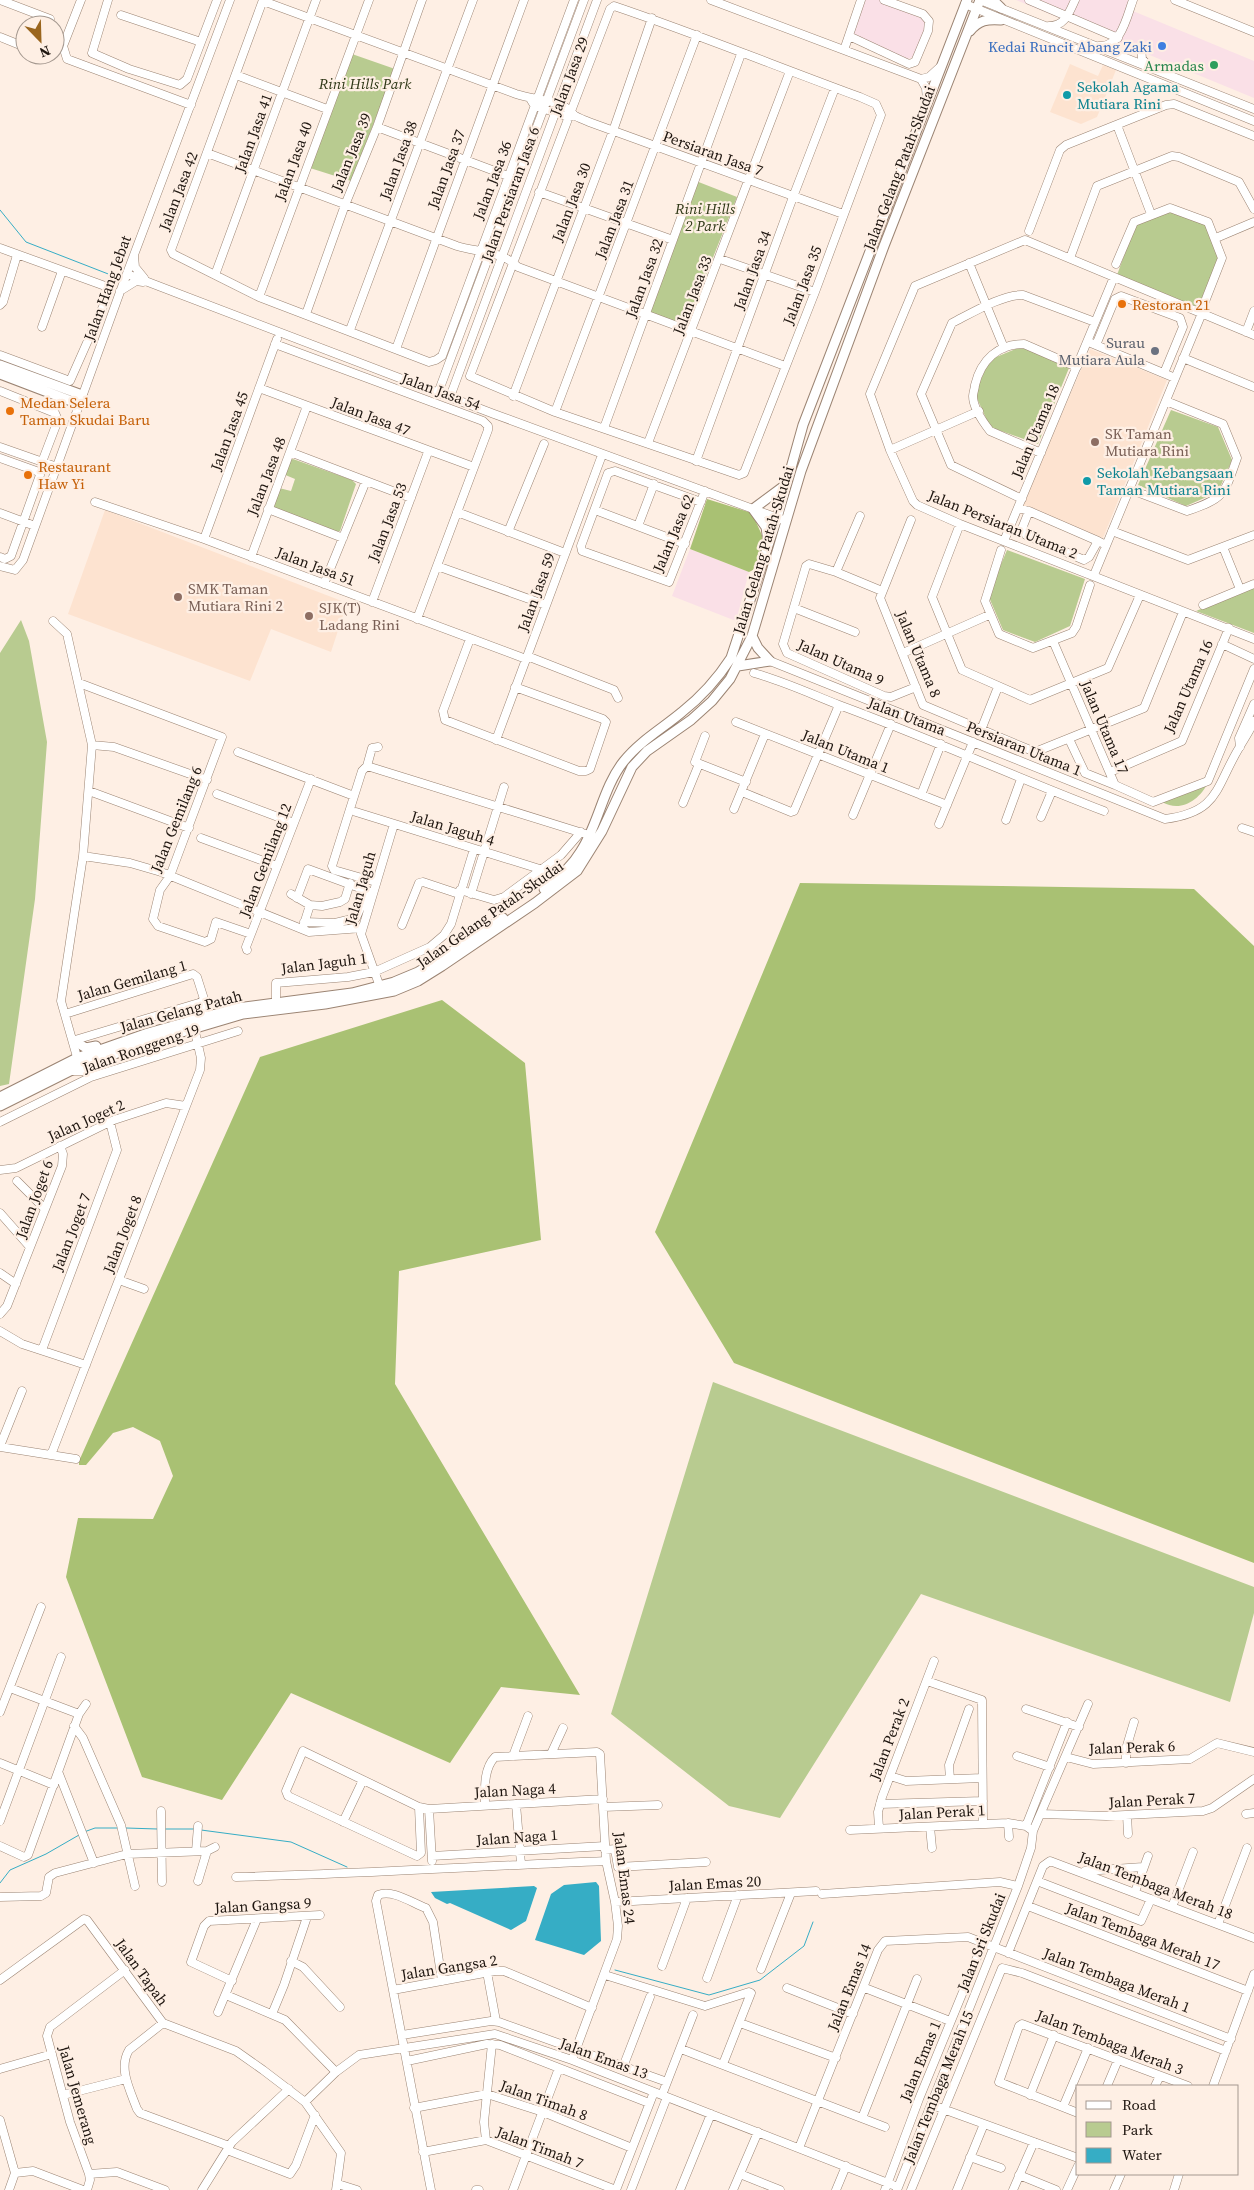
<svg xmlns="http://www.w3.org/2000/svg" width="1254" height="2190" font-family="'Source Serif 4',serif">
<rect width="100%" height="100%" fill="#feefe4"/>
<path fill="#fae0e7" d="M862 0H880L923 16 927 23 915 56 908 59 850 34Z
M1016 0H1137L1133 11 1254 61V98Z
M690 549 749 572 736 621 672 596Z"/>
<path fill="#fde3d0" d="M1070 64 1098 76 1103 65 1116 70 1097 117 1081 124 1050 112Z
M1090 349 1167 380 1103 538 1022 505Z
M105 510 347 603 331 652 271 629 250 681 68 614Z"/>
<path fill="#b8cb90" d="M352 54 395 69 351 181 310 168Z
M696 181 737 197 685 328 644 313Z
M1170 210 1206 225 1219 257 1198 307 1117 275 1136 223Z
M1023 346 1069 368 1038 444 990 427 975 394 989 360Z
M1171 410 1218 427 1232 460 1218 492 1186 506 1138 485Z
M293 459 352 480 356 484 340 531 335 532 273 508 279 488 291 491 295 479 283 474 289 460Z
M1007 550 1085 579 1070 626 1035 642 1003 630 988 595Z
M1254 587V633L1196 611Z
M21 620 29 641 47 742 35 899 9 1084 0 1086V653Z
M1208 783C1199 800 1181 813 1162 802Z
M713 1382 1254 1587V1613L1230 1702 921 1594 780 1818 729 1806 611 1714Z"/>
<path fill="#a9c173" d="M707 499 752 513 765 542 753 570 749 572 690 549Z
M800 883 1194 889 1254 946V1563L734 1363 655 1232Z
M442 1000 525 1063 541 1240 399 1271 395 1384 580 1695 501 1687 450 1763 291 1693 222 1800 142 1777 66 1577 78 1518 153 1519 173 1476 160 1441 133 1427 113 1433 86 1465H79V1461L260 1057Z"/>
<path fill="#36adc5" d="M596 1882 599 1886 601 1941 584 1955 535 1940 551 1894 564 1885Z
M534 1886 537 1888 526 1921 511 1930 450 1903 447 1904 435 1898 431 1892Z"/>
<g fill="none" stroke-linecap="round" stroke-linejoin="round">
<path stroke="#36adc5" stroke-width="1" d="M0 210 26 242 116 277
M126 1828 157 1829
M164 1829H195
M201 1830 291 1842 347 1867
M84 1832 95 1828H117
M0 1883 10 1870 46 1854 79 1835
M615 1970 709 1995 760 1980 804 1946 813 1922"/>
<g stroke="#9b8473" stroke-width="9">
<path id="minor" d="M0 0 50 19
M81 0 63 46 67 59 191 105
M108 0 92 53 129 69 180 85 187 79 217 0
M263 0 171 250 173 254 259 297 429 362 436 360 442 356 574 0
M711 0 921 79
M980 0 1254 109
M1029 0 1118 38
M1175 0 1254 32
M263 1 516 94C531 99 546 99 562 105 568 108 570 111 574 115 578 118 585 120 589 122L843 214
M965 4 1254 121
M614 6C697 34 778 67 860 97L876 104 881 115 815 292 744 473 739 475 555 412 470 376 610 9Z
M121 15 201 42
M1049 26C1065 26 1069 13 1075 0
M849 36 909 64 915 62 928 31 929 21 923 14 884 0
M0 37 25 47
M1099 46C1121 48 1127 16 1133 0
M1141 47 1142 59 1148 65
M844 50 861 0
M236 75 327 109
M921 79 926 88 927 101
M921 79 929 77 940 67
M531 100 534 105 568 117 572 116
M1117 125 1151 214
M377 127 508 176
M207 153 457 246C476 252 503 251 518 267L785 366
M539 192 673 240
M1029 231 1060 150 1066 145 1166 105 1174 104 1254 136
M1216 238 1254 222
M0 248 105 286 107 291 105 302 70 381 0 355
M134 256 135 267 144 278
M1070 258 1097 186 1172 156 1179 157 1239 182 1254 209
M720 259 815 292
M969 263 1004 348
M1116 264 1134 222 1170 208 1208 222 1222 258 1204 304
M127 274 494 414 786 521
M215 275 316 0
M120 291 136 281 143 282
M259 297 369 0
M0 305 3 302 17 255
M306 314 345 205 377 127 422 0
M42 327 62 271
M350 330 473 0
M1246 332 1254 311
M1254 335 1025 240 915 286 870 394 890 450 913 501 917 505 960 524 1254 639
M1091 343 1175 378
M275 344 483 421 488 426V430L417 619
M1096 345 1115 299 1121 296 1180 318 1183 327 1164 373
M396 349 524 0
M1183 358 1254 387
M259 388 474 467
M0 391 55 413 58 420 42 462
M438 393 584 0
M513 396 613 131 652 18
M450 397 597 0
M555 412 697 35
M604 428 741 54
M648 443 790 71
M0 447 57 467
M890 450 979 411
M290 452 411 498
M1041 453 990 431C983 422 973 407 973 396 973 393 975 388 975 385 981 360 998 344 1024 344L1077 367
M0 458 39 472 40 475 11 556 5 559 0 557
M696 461 793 197 835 88
M1129 489 1187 511C1225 498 1224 495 1237 458L1223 424 1166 401
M1022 499 951 465 921 394 952 323C970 314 1003 294 1023 295L1095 322
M95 502 204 539 526 659
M701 502 615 471 608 473 581 546 582 551 669 582 705 491
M1018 508 1029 511 1023 526 1026 535 1084 560 1089 557 1098 541 1106 545
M268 509 343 538
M595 510 685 544
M1029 511 1098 541
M457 512 565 553
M0 513 35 526
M911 520 880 598 923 705 1035 752 1144 708 1183 612
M960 524 932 597 962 670 1030 700 1108 668 1140 595
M638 526 654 484
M1112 531 1188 560 1254 535
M508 532 544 444
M204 539 277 339
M1004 541 1114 277
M1223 547 1240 589
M1001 550 985 601 999 634 1033 648 1072 633 1076 627 1090 585
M251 557 307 406
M0 566 15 570 23 560 120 292 230 0
M437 566 546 605
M836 572 860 516
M1094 575 1202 313
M324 584 366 481
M882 591 836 572 809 564 806 566 783 644 787 653 884 696 891 697 916 687
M372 602 428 452
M1203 605 1254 584
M794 608 855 632
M53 621 67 634 92 745 83 856 61 1001 79 1064
M470 639 443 711 445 720 579 771H586L590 769 606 722 603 719 515 687
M1053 641 1115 785 1153 802 1208 781 1254 669
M1222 644 1254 659
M903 653 989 615
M527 656 614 690 618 698
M770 661 1165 819C1219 812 1215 788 1239 748 1244 739 1250 731 1254 721
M754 673C783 681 811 694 839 705 929 738 1015 777 1104 811
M79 683 222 737 170 876 160 890 153 919 158 926 205 942 211 939 216 922 251 934
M736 722 947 805
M981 730 998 687
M705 736 695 762 746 782
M1069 739 1085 773 1115 785
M496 740 602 455
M92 745 114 747 207 780
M1240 747 1239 738 1254 704
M238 752 354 796
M367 766 589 835
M367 766 362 771 332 866 334 870 376 882
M367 766 372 748 378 747
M1110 772 1182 741 1229 628
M89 791 189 828
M742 792 791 812 794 811 839 705
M217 794 294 823
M921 795 941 744
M683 803 699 764
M734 809 765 734
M356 812 543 870
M853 815 891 724
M1041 817 1052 791
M1006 820 1021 779
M939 824 973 742
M1242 828 1254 832
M201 838 277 866
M83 856 130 863 161 872 309 932 362 928
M460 890 494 900 504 897 561 855 581 832
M291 894 310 905 322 906 340 902 345 899 350 883
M471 894 504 787
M297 898 308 869 368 891 356 918 335 923 304 922
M402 925 419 883 423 882 459 894
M303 927 310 905
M247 950 246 947 311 779
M380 987 361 934 394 824
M276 1002V983L348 977 374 972 430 947 444 935 451 924 474 849
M65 1014 193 974 197 977 204 999 202 1002 75 1040
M71 1071H85L91 1077
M0 1122 91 1077 238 1031
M0 1170 16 1168 114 1120 166 1103 186 1106
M17 1181 45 1209
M0 1213 30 1247
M0 1273 16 1284
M119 1280 144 1289
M0 1314 7 1306 62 1166 63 1154 60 1146
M0 1331 22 1344 86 1365
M42 1350 117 1150 110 1122
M0 1446 22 1391
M0 1447 76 1459
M51 1455 200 1070 201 1058 193 1023
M927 1681 982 1700 983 1823
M10 1688 79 1714
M1026 1709 1079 1727
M0 1712 41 1607
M74 1726 83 1738 121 1825 135 1886
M551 1754 563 1728
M513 1756 528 1716
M1017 1756 1050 1767
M1066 1757 1093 1764 1190 1759 1217 1743 1254 1752
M0 1763 54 1785
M1126 1763V1749L1134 1722
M59 1774 94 1863
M890 1776 906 1781 982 1778
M950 1779 949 1765 969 1709
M516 1804 521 1864
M880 1804 983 1801
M485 1805C485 1790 483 1769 495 1757L597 1752 600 1754 606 1861 615 1902 618 1926 617 1939 572 2060
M419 1807 421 1853 417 1856 288 1796 286 1791 303 1751 419 1807 429 1809 603 1799
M603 1807 658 1805
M429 1809 432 1861
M161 1811 162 1882
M1041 1814 1106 1816 1203 1811 1212 1808 1254 1779
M1246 1814 1254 1813
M1127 1815 1128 1834
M0 1821 61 1657
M343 1822 363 1780
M1008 1823 1009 1837
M1026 1826 1067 1722
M930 1827 932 1848
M879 1828 878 1812 882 1797 934 1661
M850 1830 1008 1823 1026 1826 1033 1831
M0 1846 24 1857 28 1855 79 1714 86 1704
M605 1850 615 1849 618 1867 706 1862
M196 1851 198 1826
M432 1856 605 1846
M1085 1871 1143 1867
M236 1877C359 1874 482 1866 606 1861
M198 1881 207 1851
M1037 1881 1141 1921 1151 1899
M1135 1892 1148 1856
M822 1894 1000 1882 1018 1886
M0 1897 41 1896 46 1893 49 1877 55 1873 127 1854 207 1851 215 1847
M615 1902 816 1891
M1028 1906 1248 1991
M1172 1907 1193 1852
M1218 1924 1247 1848
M1008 1953 1043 1866 1050 1861 1254 1938
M291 1961 303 1967 340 2007
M662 1966 687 1898
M761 1969 791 1893
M487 1972 496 2021
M605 1975 705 2006 749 1992 751 1993 723 2064
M707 1978 738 1895
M0 1980 84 1919 87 1920 163 2023 236 2051 263 2070 305 2102 341 2153 336 2190
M232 1981 191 1962 204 1926 209 1921 320 1915
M787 1988 853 2014
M865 1988 950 2021
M393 1990 495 1971H504L592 2008
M226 1995 285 2020 336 2072
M218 2012 257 1919
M272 2014 284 1985 307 1917
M163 2023 129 2050C118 2068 130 2090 137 2109L140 2113 229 2146
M740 2023 836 2058
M402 2035 491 2021 499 2022 667 2082
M681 2049 885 2127
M407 2061 487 2044 500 2045 649 2103
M623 2067 650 1997
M0 2069 52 2054
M1107 2086 1118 2060
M1155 2086 1160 2076
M1213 2086 1254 1974
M63 2095 126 2079
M662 2095 693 2015
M1030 2095 1054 2035
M305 2102 336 2072 359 2055 495 2034 572 2060 898 2187
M932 2105 1078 2158
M1063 2107 1088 2048
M414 2108 487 2094 543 2112 632 2148
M1078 2113 999 2082 1019 2026 1022 2024 1188 2086
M862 2118 917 1979
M0 2120 15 2173 9 2190
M486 2140 484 2122 492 2044
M799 2148 878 1950 885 1941 968 1937 1231 2039
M227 2150 290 2174 296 2165 315 2115
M423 2152 486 2140 616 2190
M970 2157 1001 2168
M15 2173 33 2171 83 2190
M89 2174 117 2172 165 2190
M740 2174 780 2190
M1019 2175 1056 2190
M338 2184 357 2190
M87 2190 90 2180 89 2174 70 2122 47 2036 50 2027 125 1970
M202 2190 232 2142 289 2089
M431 2190 376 1901 378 1895C393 1889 412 1903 426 1908L433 1922 442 1981
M476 2190H479
M513 2190 559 2068
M616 2190 654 2092
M631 2190 667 2097
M680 2190 711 2114
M733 2190 758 2132
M836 2190 846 2166
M885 2190 919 2099 983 1943
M897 2190 1018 1886 1031 1848 1033 1831 1088 1704
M911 2190 1002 1968 1022 1973 1226 2051
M957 2190 984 2124
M1013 2190 1034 2142
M1067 2190 1078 2166
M1114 2190 1121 2174
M1174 2190 1179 2174"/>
</g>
<g stroke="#9b8473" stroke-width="11">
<path id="major" d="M993 0 1001 8
M970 31C979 20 987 19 1001 20
M0 365 82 395
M0 374 79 404
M768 541 766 527 753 509 784 486
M752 636 758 648 770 661
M738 666 770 661
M544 889C559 878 572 866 581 851 599 823 603 787 624 761 640 741 663 728 682 712 701 697 718 678 731 658L777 518 803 425 967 0
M190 1017 204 1010 202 1002
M76 1042 86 1048 96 1046
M0 1097 77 1058 148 1033 237 1008 352 993 394 982 418 972 442 958 503 918
M0 1106 80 1066 152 1041 243 1014 325 1004 394 991 418 981 442 966 535 903 577 871 602 831 632 767 647 751 691 720 712 701 730 679 752 636 801 471 884 246 980 0"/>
</g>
<use href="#minor" stroke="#fff" stroke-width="8"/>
<use href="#major" stroke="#fff" stroke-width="9"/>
</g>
<circle fill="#3f7fe0" stroke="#feefe4" stroke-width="2" cx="1162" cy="46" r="5"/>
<circle fill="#2e9e5b" stroke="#feefe4" stroke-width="2" cx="1214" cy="65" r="5"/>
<g fill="#0f9aa8" stroke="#feefe4" stroke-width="2">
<circle cx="1067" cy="95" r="5"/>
<circle cx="1087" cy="481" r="5"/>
</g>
<g fill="#e8710a" stroke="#feefe4" stroke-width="2">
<circle cx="1122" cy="304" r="5"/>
<circle cx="10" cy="411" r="5"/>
<circle cx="28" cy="475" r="5"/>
</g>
<circle fill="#6b7280" stroke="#feefe4" stroke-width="2" cx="1155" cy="351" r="5"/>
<g fill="#8d6e63" stroke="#feefe4" stroke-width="2">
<circle cx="1095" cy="442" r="5"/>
<circle cx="178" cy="597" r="5"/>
<circle cx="309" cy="616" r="5"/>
</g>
<g text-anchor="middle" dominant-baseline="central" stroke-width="4.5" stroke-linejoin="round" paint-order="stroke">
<g font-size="15" fill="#366cbe" stroke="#feefe4" text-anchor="end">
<text x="1152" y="46">Kedai Runcit Abang Zaki</text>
</g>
<g font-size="15" fill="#27864d" stroke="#feefe4" text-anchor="end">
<text x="1204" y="65">Armadas</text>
</g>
<g font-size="15" fill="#1e150f" stroke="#feefe4">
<text transform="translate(569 76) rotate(-69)">Jalan Jasa 29</text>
<text transform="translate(253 133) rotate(-70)">Jalan Jasa 41</text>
<text transform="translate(351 152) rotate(-68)">Jalan Jasa 39</text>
<text transform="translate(713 153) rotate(20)">Persiaran Jasa 7</text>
<text transform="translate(398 160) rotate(-70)">Jalan Jasa 38</text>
<text transform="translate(293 161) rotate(-70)">Jalan Jasa 40</text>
<text transform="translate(899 168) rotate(-69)">Jalan Gelang Patah-Skudai</text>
<text transform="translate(446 169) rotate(-70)">Jalan Jasa 37</text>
<text transform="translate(492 180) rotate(-69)">Jalan Jasa 36</text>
<text transform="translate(178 191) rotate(-69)">Jalan Jasa 42</text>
<text transform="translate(510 194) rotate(-70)">Jalan Persiaran Jasa 6</text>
<text transform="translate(571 202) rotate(-69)">Jalan Jasa 30</text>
<text transform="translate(614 219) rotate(-69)">Jalan Jasa 31</text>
<text transform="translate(752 270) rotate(-70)">Jalan Jasa 34</text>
<text transform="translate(644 278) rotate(-70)">Jalan Jasa 32</text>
<text transform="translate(802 285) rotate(-69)">Jalan Jasa 35</text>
<text transform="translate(107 288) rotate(-70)">Jalan Hang Jebat</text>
<text transform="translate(692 295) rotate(-69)">Jalan Jasa 33</text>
<text transform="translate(441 391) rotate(20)">Jalan Jasa 54</text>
<text transform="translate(371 416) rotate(21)">Jalan Jasa 47</text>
<text transform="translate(229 431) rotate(-70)">Jalan Jasa 45</text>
<text transform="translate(1035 431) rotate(-67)">Jalan Utama 18</text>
<text transform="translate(266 476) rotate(-69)">Jalan Jasa 48</text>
<text transform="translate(387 522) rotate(-69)">Jalan Jasa 53</text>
<text transform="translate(1003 524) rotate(22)">Jalan Persiaran Utama 2</text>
<text transform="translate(673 533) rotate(-67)">Jalan Jasa 62</text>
<text transform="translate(763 550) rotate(-73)">Jalan Gelang Patah-Skudai</text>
<text transform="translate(316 566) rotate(21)">Jalan Jasa 51</text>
<text transform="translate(536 592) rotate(-70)">Jalan Jasa 59</text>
<text transform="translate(919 654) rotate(67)">Jalan Utama 8</text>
<text transform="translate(841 662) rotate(24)">Jalan Utama 9</text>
<text transform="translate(1188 686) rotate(-66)">Jalan Utama 16</text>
<text transform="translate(907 716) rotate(21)">Jalan Utama</text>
<text transform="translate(1105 727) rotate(67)">Jalan Utama 17</text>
<text transform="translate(1024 748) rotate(22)">Persiaran Utama 1</text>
<text transform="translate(846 751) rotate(22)">Jalan Utama 1</text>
<text transform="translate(176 819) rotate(-68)">Jalan Gemilang 6</text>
<text transform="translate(453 828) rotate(17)">Jalan Jaguh 4</text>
<text transform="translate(265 860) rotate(-69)">Jalan Gemilang 12</text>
<text transform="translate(360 888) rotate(-74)">Jalan Jaguh</text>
<text transform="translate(490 914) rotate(-35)">Jalan Gelang Patah-Skudai</text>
<text transform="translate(324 963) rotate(-7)">Jalan Jaguh 1</text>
<text transform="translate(132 980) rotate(-16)">Jalan Gemilang 1</text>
<text transform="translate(181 1011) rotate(-15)">Jalan Gelang Patah</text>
<text transform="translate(141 1048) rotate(-19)">Jalan Ronggeng 19</text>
<text transform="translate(86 1120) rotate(-24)">Jalan Joget 2</text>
<text transform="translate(34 1199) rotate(-70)">Jalan Joget 6</text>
<text transform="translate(71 1232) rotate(-69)">Jalan Joget 7</text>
<text transform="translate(122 1234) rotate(-69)">Jalan Joget 8</text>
<text transform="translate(889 1739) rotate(-69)">Jalan Perak 2</text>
<text transform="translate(1132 1747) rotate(-2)">Jalan Perak 6</text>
<text transform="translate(515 1790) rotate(-3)">Jalan Naga 4</text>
<text transform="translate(1152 1800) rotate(-3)">Jalan Perak 7</text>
<text transform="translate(942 1812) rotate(-3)">Jalan Perak 1</text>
<text transform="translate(517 1837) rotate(-4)">Jalan Naga 1</text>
<text transform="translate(625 1878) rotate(83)">Jalan Emas 24</text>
<text transform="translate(715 1883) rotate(-3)">Jalan Emas 20</text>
<text transform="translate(1156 1885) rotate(21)">Jalan Tembaga Merah 18</text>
<text transform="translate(263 1905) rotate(-3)">Jalan Gangsa 9</text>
<text transform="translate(1143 1936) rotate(21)">Jalan Tembaga Merah 17</text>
<text transform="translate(981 1942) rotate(-68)">Jalan Sri Skudai</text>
<text transform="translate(449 1967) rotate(-9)">Jalan Gangsa 2</text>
<text transform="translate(142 1972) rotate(54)">Jalan Tapah</text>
<text transform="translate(1117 1980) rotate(21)">Jalan Tembaga Merah 1</text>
<text transform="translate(849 1987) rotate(-68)">Jalan Emas 14</text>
<text transform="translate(1110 2042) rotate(21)">Jalan Tembaga Merah 3</text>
<text transform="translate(604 2058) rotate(20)">Jalan Emas 13</text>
<text transform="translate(920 2061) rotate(-68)">Jalan Emas 1</text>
<text transform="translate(938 2087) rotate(-68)">Jalan Tembaga Merah 15</text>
<text transform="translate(78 2095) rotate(74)">Jalan Jemerang</text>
<text transform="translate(544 2100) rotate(20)">Jalan Timah 8</text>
<text transform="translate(540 2147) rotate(21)">Jalan Timah 7</text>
</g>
<g font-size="15" font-style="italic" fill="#2e3716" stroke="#feefe4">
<text x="365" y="83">Rini Hills Park</text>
<text x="705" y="208">Rini Hills<tspan x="705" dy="17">2 Park</tspan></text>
</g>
<g font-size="15" fill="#0d838f" stroke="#feefe4" text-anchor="start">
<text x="1077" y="86">Sekolah Agama<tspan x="1077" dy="17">Mutiara Rini</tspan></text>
<text x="1097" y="472">Sekolah Kebangsaan<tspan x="1097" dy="17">Taman Mutiara Rini</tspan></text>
</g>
<g font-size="15" fill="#c56008" stroke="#feefe4" text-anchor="start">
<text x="1132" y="304">Restoran 21</text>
<text x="20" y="402">Medan Selera<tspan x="20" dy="17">Taman Skudai Baru</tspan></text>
<text x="38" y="466">Restaurant<tspan x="38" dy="17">Haw Yi</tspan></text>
</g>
<g font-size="15" fill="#5b616d" stroke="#feefe4" text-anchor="end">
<text x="1145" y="342">Surau<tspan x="1145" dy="17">Mutiara Aula</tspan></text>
</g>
<g font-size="15" fill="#785e54" stroke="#feefe4" text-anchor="start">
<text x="1105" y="433">SK Taman<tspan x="1105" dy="17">Mutiara Rini</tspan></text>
<text x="188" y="588">SMK Taman<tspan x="188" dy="17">Mutiara Rini 2</tspan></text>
<text x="319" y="607">SJK(T)<tspan x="319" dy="17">Ladang Rini</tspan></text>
</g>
</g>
<rect x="1076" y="2085" width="162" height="90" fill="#feefe4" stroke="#a4988f"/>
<rect x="1086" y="2101" width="25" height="8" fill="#ffffff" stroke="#a4988f"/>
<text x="1122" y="2110" font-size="15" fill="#1e150f">Road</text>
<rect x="1086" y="2122" width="25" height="15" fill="#b8cb90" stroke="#a4988f"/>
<text x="1122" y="2135" font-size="15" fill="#1e150f">Park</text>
<rect x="1086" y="2148" width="25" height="15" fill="#36adc5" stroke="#a4988f"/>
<text x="1122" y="2160" font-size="15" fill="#1e150f">Water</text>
<g transform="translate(40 40) rotate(157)"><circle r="24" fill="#feefe4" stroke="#a4988f"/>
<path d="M0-4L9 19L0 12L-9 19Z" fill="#9a651d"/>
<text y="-8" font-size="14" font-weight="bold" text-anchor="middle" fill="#1e150f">N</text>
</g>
</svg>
